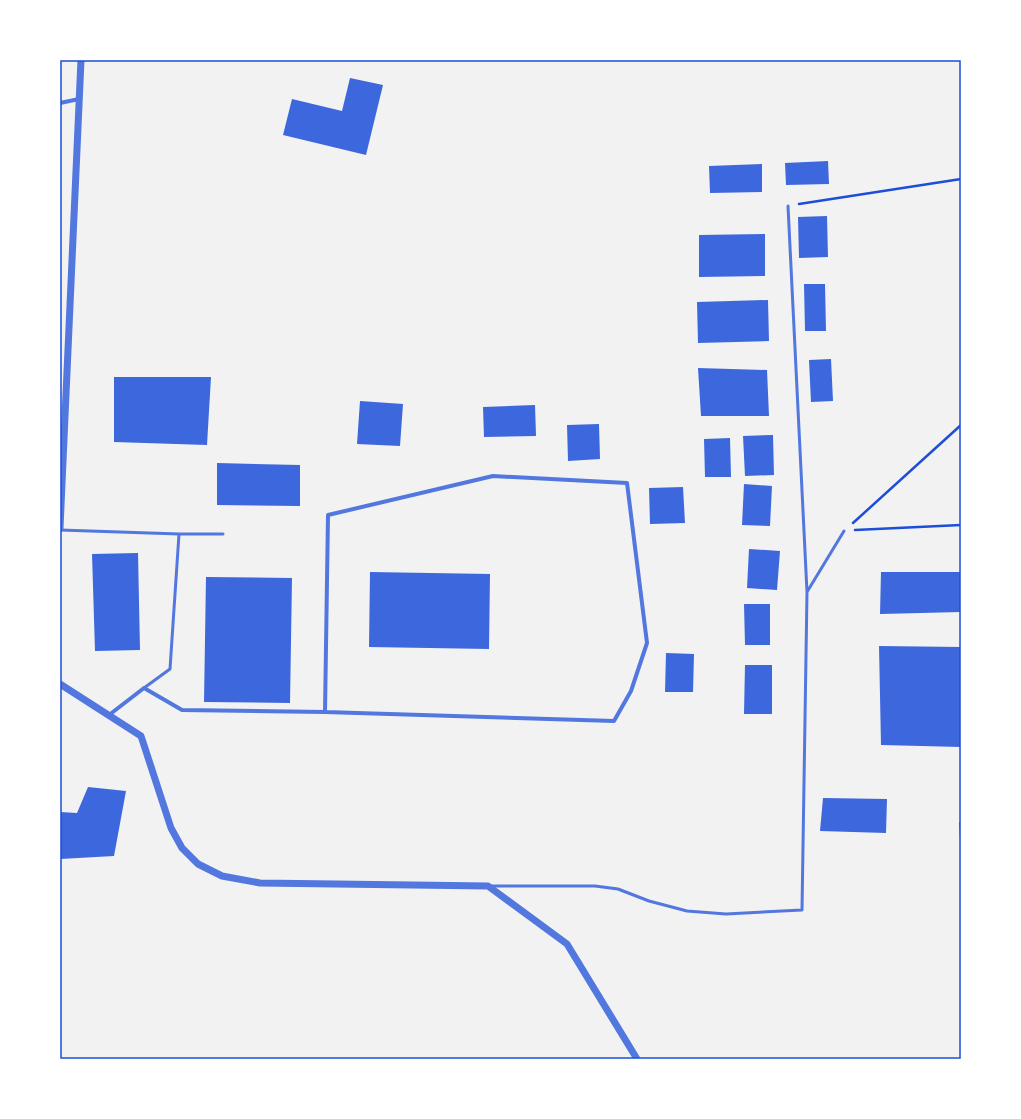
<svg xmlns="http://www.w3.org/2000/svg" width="1021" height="1119" font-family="Bitter,serif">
<rect width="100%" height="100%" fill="#f2f2f2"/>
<path fill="#3d67dc" d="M350 78 383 85 366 155 283 135 292 99 342 111Z
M828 161 829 184 786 185 785 163Z
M762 164V192L710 193 709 166Z
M827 216 828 257 799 258 798 217Z
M765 234V276L699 277V235Z
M804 284H825L826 331H805Z
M768 300 769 341 698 343 697 302Z
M831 359 833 401 811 402 809 360Z
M698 368 767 370 769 416H701Z
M114 377H211L207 445 114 442Z
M360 401 403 404 400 446 357 444Z
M535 405 536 436 484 437 483 407Z
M599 424 600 459 568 461 567 425Z
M773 435 774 475 745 476 743 436Z
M730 438 731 477H705L704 439Z
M217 463 300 465V506L217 505Z
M744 484 772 486 770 526 742 525Z
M683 487 685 523 650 524 649 488Z
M749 549 780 551 777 590 747 588Z
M138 553 140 650 95 651 92 554Z
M370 572 490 574 489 649 369 647Z
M881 572H961V612L880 614Z
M206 577 292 578 290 703 204 702Z
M744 604H770V645H745Z
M879 646 961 647V747L881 745Z
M666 653 694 654 693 692H665Z
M745 665H772V714H744Z
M88 787 126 791 114 856 60 859V812L77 813Z
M823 798 887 799 886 833 820 831Z
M959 822H961V840H960Z"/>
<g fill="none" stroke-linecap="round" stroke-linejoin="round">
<path stroke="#1d4ed8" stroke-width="2.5" d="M799 204 961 179
M853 523 961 425
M855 530 961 525"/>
<path stroke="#5277de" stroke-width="3" d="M788 206 807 592
M60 530 179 534 170 669 144 688
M179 534H223
M492 886H595L618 889 649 901 687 911 726 914 802 910 807 592 844 531"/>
<path stroke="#5277de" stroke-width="4" d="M60 103 79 99
M109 715 144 688 182 710 325 712 614 721 631 691 647 643 627 483 493 476 328 515 325 712"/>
<path stroke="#5277de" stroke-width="7" d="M60 528 81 60
M60 684 141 736 171 828 182 848 198 864 222 876 260 883 488 886 567 944 637 1059"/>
</g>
<rect width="1021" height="1119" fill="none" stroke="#ffffff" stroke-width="122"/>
<rect x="61" y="61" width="899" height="997" fill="none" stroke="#1d4ed8" stroke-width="1.5"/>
</svg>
